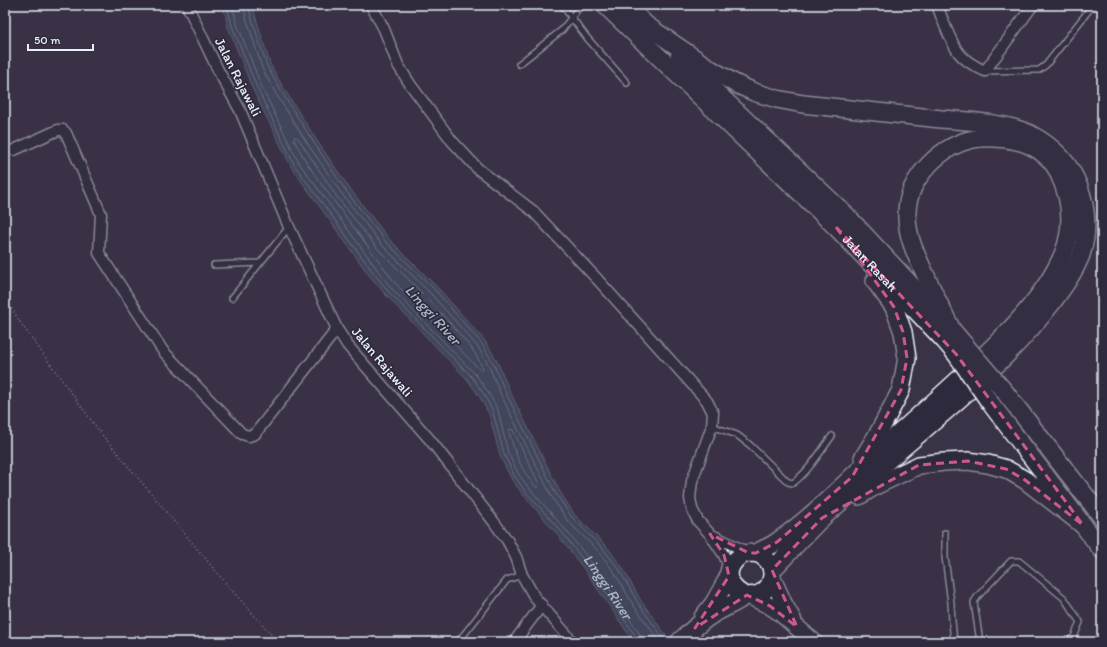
<svg xmlns="http://www.w3.org/2000/svg" width="1107" height="647" font-family="Itim,sans-serif">
<rect width="100%" height="100%" fill="#3a3247"/>
<filter id="ink" filterUnits="userSpaceOnUse"><feTurbulence type="fractalNoise" baseFrequency=".025" numOctaves="2"/><feDisplacementMap in="SourceGraphic" scale="8" xChannelSelector="R" yChannelSelector="G"/><feConvolveMatrix kernelMatrix="1 2 1 2 8 2 1 2 1" color-interpolation-filters="sRGB"/></filter>
<g filter="url(#ink)">
<path fill="#4b5f76" stroke="#8a99aa" d="M223 5H252L270 64 284 89 317 141 350 189 389 239 439 289 485 341 497 361 510 392 560 492 574 514 607 547 622 567 641 601 671 642H634L584 569 557 534 522 493 512 480 500 456 489 414 481 399 468 380 385 294 369 275 292 168 254 92 228 27Z"/>
<g fill="none" stroke-linecap="round" stroke-linejoin="round">
<g stroke="#a9b7c4" stroke-width="1">
<path d="M227 5 232 26 258 90 295 166 373 272 388 291 472 377 485 396 493 412 504 454 515 477 525 491 561 531 588 566 637 638V642"/>
<path id="s1" d="M232 5 237 24 262 88 299 163 377 269 391 288 476 375 489 394 498 410 508 453 519 475 529 488 564 528 592 563 641 636 642 642"/>
<path d="M243 5 246 17 262 68 276 94 309 146 342 194 382 245 432 295 478 347 489 366 501 395 552 497 567 520 600 553 614 572 634 606 660 642"/>
<path d="M248 5 251 16 267 66 281 91 314 143 346 191 386 242 436 291 482 344 493 363 506 393 556 494 571 516 604 550 619 569 638 603 666 642"/>
<path d="M296 137 298 138 337 197 377 248 428 299 450 323 473 350 483 368V370H480L396 284 319 181 305 160 294 140V138Z"/>
<path d="M510 429 513 430 539 484 538 487H536C521 471 514 451 509 432Z"/>
</g>
<g stroke="#e8f1f8" stroke-width="8">
<path id="service" d="M562 5 588 39 627 83
M519 64 562 30 581 5
M986 71 1039 70 1046 65 1093 5
M214 265 260 263
M232 298 289 227
M712 426 737 435 750 445 788 482 793 483C809 471 820 452 832 436
M945 533V557L951 603 952 621 954 642
M458 642 507 580 522 575
M980 642 974 602 978 596 1011 561H1019L1064 598 1080 622 1074 637 1067 642"/>
</g>
<g stroke="#e8f1f8" stroke-width="13">
<path id="minor" d="M187 5 218 70 240 110 289 227 337 329 348 346 431 441 494 522 507 540 516 557 522 575 535 598 573 642
M371 5 384 29 398 65 410 84 452 141 478 169 533 211 598 280 707 401 713 413 712 426 692 481 690 498 692 509 698 521 710 534 724 555 730 569
M937 5C943 20 949 40 959 53 965 61 976 67 985 71L1033 5
M14 150 58 130H63L66 133 101 214 99 253 163 351 242 434 249 436 255 434 337 329
M710 534 749 553
M514 642 542 605"/>
</g>
<g stroke="#e8f1f8" stroke-width="19">
<path id="primary" d="M772 577 784 604 793 620
M749 596 770 606 779 612 814 642"/>
</g>
<g stroke="#e8f1f8" stroke-width="20">
<g id="trunk">
<path id="s2" d="M605 5 836 227 943 339"/>
<path d="M626 5 652 31"/>
<path d="M643 23 712 70 736 84 754 92 777 99 803 104C849 109 895 114 941 119 967 121 1007 123 1030 134 1053 146 1070 163 1079 187 1087 209 1088 233 1081 255 1074 273 1062 289 1051 304 1004 365 943 413 885 463 865 481 844 499 823 517 805 534 789 553 772 570"/>
<path d="M679 57 846 215 939 315"/>
<path d="M1004 391 1102 517"/>
<path d="M991 404 1102 550"/>
<path d="M863 458 879 432 901 390 907 358 903 332 894 307 875 281"/>
<path d="M859 496 877 485 919 465 944 462 968 461 988 464 1006 469 1025 480 1083 525"/>
<path d="M749 553C754 553 758 553 762 556 776 564 775 585 761 593 756 596 751 596 745 596 741 593 736 591 733 586 723 571 734 556 749 553Z"/>
<path d="M756 553C763 549 772 546 778 541 815 515 847 481 880 450 906 427 933 403 959 379 997 344 1044 301 1064 252 1074 225 1071 199 1059 174 1054 161 1041 150 1029 145 1017 139 987 136 974 139 942 145 908 177 907 212 906 235 916 255 926 276 934 294 943 312 952 330"/>
<path d="M703 617 714 603 729 576"/>
<path d="M679 642C691 631 703 619 717 612 727 606 736 603 745 596"/>
</g>
</g>
<path stroke="#e8f1f8" stroke-width="1.5" stroke-dasharray="1 3" stroke-linecap="butt" d="M5 298 22 325 99 431 229 587 278 642"/>
<use href="#service" stroke="#2f2a3d" stroke-width="5"/>
<use href="#minor" stroke="#2f2a3d" stroke-width="10"/>
<use href="#primary" stroke="#2f2a3d" stroke-width="16"/>
<use href="#trunk" stroke="#2f2a3d" stroke-width="17"/>
<g stroke="#e8f1f8" stroke-width="20" stroke-linecap="butt">
<path id="trunk-bridge" d="M952 330 1004 391
M943 339 956 354 991 404"/>
</g>
<use href="#trunk-bridge" stroke="#2f2a3d" stroke-width="17"/>
</g>
</g>
<path d="M0 0H1107V647H0ZM836 227 956 354 1083 525 1025 480 1006 469 968 461 919 465 822 518 772 570 797 627 770 606 747 595 695 628 729 576 724 555 710 534 749 553H756L777 542 852 477 901 390 907 358 903 332 894 307Z" fill="#3a3247" fill-opacity=".55" fill-rule="evenodd"/>
<path fill="none" stroke="#cd598a" stroke-width="3" stroke-dasharray="8 5" stroke-linejoin="round" d="M836 227 956 354 1083 525 1025 480 1006 469 968 461 919 465 822 518 772 570 797 627 770 606 747 595 695 628 729 576 724 555 710 534 749 553H756L777 542 852 477 901 390 907 358 903 332 894 307Z"/>
<g text-anchor="middle" dominant-baseline="central" stroke-width="3.5" stroke-linejoin="round" paint-order="stroke">
<g font-size="14" fill="#e8f1f8" stroke="#2f2a3d">
<text transform="translate(238 77) rotate(63)">Jalan Rajawali</text>
<text stroke="none"><textPath href="#s2" startOffset="370">Jalan Rasah</textPath></text>
<text transform="translate(382 362) rotate(50)">Jalan Rajawali</text>
</g>
<g font-size="15" font-style="italic" fill="#a9b7c4" stroke="#2f2a3d">
<text transform="translate(433 315) rotate(48)">Linggi River</text>
<text stroke="none"><textPath href="#s1" startOffset="702">Linggi River</textPath></text>
</g>
</g>
<rect width="1107" height="647" fill="none" stroke="#2f2a3d" stroke-width="20"/>
<rect x="10" y="10" width="1087" height="627" fill="none" stroke="#e8f1f8" stroke-width="1.5" filter="url(#ink)"/>
<path d="M28 44v6h65v-6" fill="none" stroke="#e8f1f8" stroke-width="2"/>
<text x="34" y="44" font-size="12" fill="#e8f1f8" stroke="#2f2a3d" stroke-width="3" paint-order="stroke">50 m</text>
</svg>
